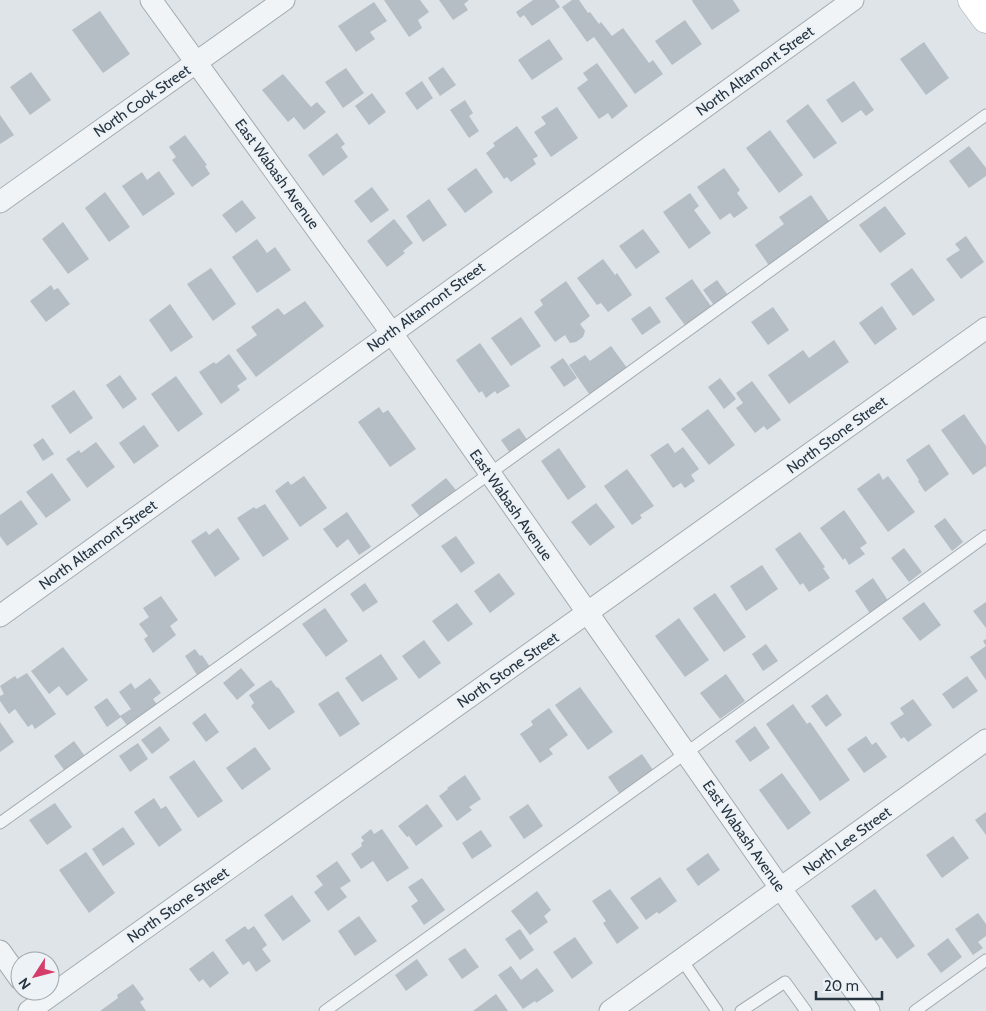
<svg xmlns="http://www.w3.org/2000/svg" width="986" height="1011" font-family="Cabin,sans-serif">
<rect width="100%" height="100%" fill="#dee4e8"/>
<path fill="#b5bec5" d="M384 0H420L429 12 418 20 422 28 409 37Z
M439 0H469L464 4 468 10 453 20Z
M533 0H555L560 7 532 26 524 15 520 18 516 12Z
M572 0H579L588 13 590 12 599 24 601 22 612 36 623 28 649 63 653 60 663 74 635 94 594 37 587 42 562 7Z
M693 0H733L740 11 712 30 692 1Z
M374 2 387 21 370 32 375 39 356 52 338 26Z
M100 11 130 54 103 73 72 30Z
M685 20 702 44 672 65 655 41Z
M549 39 563 59 532 80 518 60Z
M924 42 949 78 926 95 900 59Z
M597 63 628 106 612 119 608 113 599 119 577 88 588 80 583 73Z
M443 67 456 85 440 96 428 78Z
M346 68 364 93 343 108 325 82Z
M31 72 51 100 30 115 10 87Z
M283 74 311 107 317 102 326 112 304 130 294 117 288 122 262 90Z
M422 81 433 98 417 110 405 93Z
M854 81 874 110 866 116 861 110 842 123 826 100Z
M372 93 386 112 369 125 355 106Z
M465 100 473 113 469 116 479 131 469 138 450 110Z
M808 104 837 143 814 159 786 121Z
M557 107 578 138 551 157 534 132 546 124 541 117Z
M0 115 14 135 0 144Z
M517 126 538 156 533 159 536 164 511 182 507 177 504 179 486 153 495 146 493 143Z
M770 130 803 175 779 193 746 148Z
M337 133 345 144 341 147 348 157 323 176 308 155Z
M185 135 207 165 205 166 210 174 192 187 172 160 176 157 169 147Z
M969 146 986 168V176L969 188 949 161Z
M476 168 493 192 465 213 447 189Z
M724 168 740 190 737 193 748 208 734 218 730 213 720 220 697 187Z
M159 171 175 194 143 216 122 186 142 172 147 180Z
M372 187 389 210 371 223 354 201Z
M105 192 130 227 109 242 85 208Z
M690 193 699 206 694 210 711 233 689 249 663 212Z
M811 195 831 224 770 267 755 245 784 224 779 217Z
M429 199 447 225 423 242 406 216Z
M242 200 256 218 236 233 222 215Z
M885 206 906 234 880 253 859 225Z
M394 219 413 243 403 251 405 253 387 267 367 241Z
M63 222 89 259 68 274 42 239Z
M643 229 660 252 636 269 619 246Z
M966 236 984 262 961 279 946 259 960 250 955 244Z
M257 239 267 253 275 247 291 270 257 293 232 257Z
M603 259 615 275 617 273 632 295 608 312 601 303 597 305 577 278Z
M211 268 236 304 213 321 187 284Z
M912 268 935 300 913 316 890 284Z
M692 279 713 309 687 328 665 298Z
M717 280 730 298 716 308 703 290Z
M566 281 590 316 580 324 585 331 583 337 576 342 570 343 565 335 555 342 534 312 543 305 540 300Z
M51 285 54 290 58 288 70 304 46 322 30 301Z
M305 301 324 326 256 377 236 350 257 335 251 327 278 308 284 315Z
M170 304 193 337 171 352 149 320Z
M650 306 661 322 642 335 631 319Z
M882 306 897 329 875 345 859 323Z
M773 307 789 330 768 345 751 322Z
M521 317 541 346 511 366 491 338Z
M834 340 849 362 789 404 768 375 803 350 809 358Z
M480 343 510 386 497 394 495 391 486 398 482 391 479 393 456 360Z
M611 346 630 372 592 398 569 365 585 355 590 361Z
M229 354 247 379 237 386 240 390 221 404 199 372 214 362 216 364Z
M563 358 577 378 564 387 550 367Z
M120 375 137 399 123 409 106 385Z
M176 376 203 414 178 432 151 394Z
M720 378 736 399 724 409 708 387Z
M752 381 781 420 767 430 764 426 755 433 736 408 743 403 736 393Z
M74 390 93 418 70 434 51 406Z
M379 407 383 413 388 410 416 449 390 467 358 422Z
M708 409 735 445 709 465 681 429Z
M964 414 986 446V466L973 475 941 430Z
M144 425 159 446 134 464 119 443Z
M519 428 528 441 510 453 501 440Z
M43 438 54 454 43 461 33 445Z
M96 442 115 467 87 488 66 459 79 450 81 453Z
M668 443 675 453 683 447 699 469 691 475 695 481 685 488 681 483 673 488 650 455Z
M929 444 949 474 925 492 918 481 919 480 906 460Z
M559 448 586 487 568 500 541 461Z
M627 469 654 506 640 515 642 518 632 525 604 486Z
M52 473 71 500 46 518 26 492Z
M879 473 883 480 888 476 915 512 888 532 857 489Z
M304 476 327 508 300 527 275 491 288 481 291 485Z
M446 478 456 490 420 517 411 505Z
M21 500 38 524 7 546 0 536V515Z
M596 503 615 527 590 546 571 522Z
M265 504 289 539 263 557 237 518 254 507 256 509Z
M844 510 867 543 860 548 865 554 849 565 845 558 843 560 820 528Z
M347 512 371 547 359 555 348 539 337 548 323 529Z
M945 518 963 542 952 551 934 526Z
M218 528 240 559 215 577 191 541 206 531 209 535Z
M800 532 825 567 823 568 830 578 809 592 803 583 800 585 775 549Z
M456 536 475 563 461 573 441 546Z
M904 548 922 572 909 582 891 558Z
M762 565 778 589 746 611 730 586Z
M499 573 515 594 490 613 474 591Z
M873 578 889 602 871 615 855 591Z
M365 583 378 602 363 612 350 594Z
M715 593 746 637 724 652 693 608Z
M161 596 178 620 170 626 176 635 153 653 144 639 148 636 139 624 149 617 143 608Z
M924 602 941 625 920 641 902 618Z
M986 602V628L973 611Z
M457 603 473 624 448 642 432 621Z
M325 608 348 641 326 657 302 624Z
M679 618 709 660 685 677 655 636Z
M986 639V680L970 657 986 646 983 641Z
M424 640 441 663 419 679 402 656Z
M766 644 778 661 763 671 752 654Z
M63 647 88 680 67 696 59 686 49 694 31 671Z
M195 649 200 656 202 655 210 667 197 675 185 656Z
M381 654 398 679 362 702 345 678Z
M241 668 255 685 237 700 223 683Z
M27 673 56 714 35 729 32 724 28 727 15 709 9 714 0 701V696L4 694 0 686 15 676 17 679Z
M726 674 745 701 720 719 700 693Z
M967 676 978 691 953 709 942 694Z
M150 678 161 693 153 699 159 707 129 728 120 716 131 709 119 692 131 683 135 689Z
M271 680 277 688 278 687 295 712 269 730 251 706 254 703 249 695Z
M580 687 613 732 588 750 555 705Z
M338 691 360 724 340 737 318 704Z
M827 694 842 715 826 727 811 706Z
M107 698 121 717 107 727 94 707Z
M913 699 932 725 908 742 904 737 901 739 890 723 904 714 900 708Z
M793 704 807 724 810 722 850 780 820 801 766 724Z
M549 708 568 735 549 749 553 754 540 763 520 734 533 725 531 721Z
M205 713 219 732 206 742 192 723Z
M0 722 14 742 0 752Z
M160 726 170 740 152 754 141 740Z
M755 726 770 748 750 762 735 741Z
M866 736 872 745 876 742 887 757 864 773 847 749Z
M74 741 87 759 67 774 54 756Z
M138 743 148 759 130 772 119 756Z
M255 747 271 769 242 790 226 768Z
M642 754 655 773 622 797 608 777Z
M194 760 223 801 198 818 169 777Z
M782 773 811 813 788 830 759 790Z
M465 775 481 799 469 807 472 810 457 821 439 796 448 789 447 788Z
M154 798 161 809 166 806 182 830 159 847 134 812Z
M55 803 72 827 47 845 29 820Z
M427 804 443 826 416 846 409 836 407 837 398 826Z
M528 804 543 826 524 839 509 817Z
M986 812V835L975 820Z
M123 827 135 844 103 866 92 849Z
M371 829 374 834 382 829 409 868 387 882 373 861 361 869 351 854 362 846 361 843 364 841 361 837Z
M481 830 492 846 472 859 462 843Z
M953 836 969 858 942 878 926 855Z
M86 852 115 893 89 913 59 870Z
M708 853 720 870 698 886 686 869Z
M337 861 351 881 340 888 347 897 328 911 314 892 323 885 316 876Z
M660 877 677 901 659 914 657 912 646 920 630 898Z
M422 878 445 910 424 925 411 906 418 901 408 887Z
M610 889 639 928 617 944 603 923 606 921 592 901Z
M875 889 915 946 897 959 881 937 876 941 851 906Z
M537 891 551 910 544 916 548 922 530 935 511 911Z
M292 895 311 921 283 941 264 915Z
M978 913 986 924V936L978 942 983 948 973 955 955 929Z
M359 916 377 941 355 956 338 931Z
M245 926 248 930 254 926 267 945 262 949 271 961 256 972 249 961 243 965 225 940Z
M520 929 534 950 520 960 505 939Z
M575 937 593 963 572 979 553 952Z
M948 938 962 957 941 973 927 954Z
M465 948 479 967 462 979 448 959Z
M213 951 229 973 210 988 203 979 199 982 189 969Z
M417 959 428 975 406 991 395 975Z
M511 966 521 980 537 968 554 991 536 1003 535 1001 523 1009 498 975Z
M133 984 144 999 140 1002 146 1011H100L118 998 117 995Z
M496 994 508 1011H473Z"/>
<g fill="none" stroke-linecap="round" stroke-linejoin="round">
<g stroke="#a3acb2" stroke-width="13">
<path id="service" d="M0 823 489 474 986 115
M682 960 717 1011
M325 1011 686 753 986 536
M741 1011 785 982 806 1011
M915 1011 986 960"/>
</g>
<g stroke="#a3acb2" stroke-width="23">
<path id="minor" d="M151 0 391 332 781 889 869 1011
M0 202 284 0
M0 616 853 0
M0 951 20 979
M29 1011 986 328
M610 1011 986 740"/>
</g>
<g stroke="#9daab5" stroke-width="29">
<path id="primary" d="M972 0 986 19"/>
</g>
<use href="#service" stroke="#f1f4f6" stroke-width="11"/>
<use href="#minor" stroke="#f1f4f6" stroke-width="21"/>
<use href="#primary" stroke="#fff" stroke-width="28"/>
</g>
<g text-anchor="middle" dominant-baseline="central" stroke-width="5" stroke-linejoin="round" paint-order="stroke">
<g font-size="15" fill="#263440" stroke="#edf2f6">
<text transform="translate(755 71) rotate(-36)">North Altamont Street</text>
<text transform="translate(142 101) rotate(-35)">North Cook Street</text>
<text transform="translate(277 174) rotate(54)">East Wabash Avenue</text>
<text transform="translate(426 307) rotate(-36)">North Altamont Street</text>
<text transform="translate(837 435) rotate(-36)">North Stone Street</text>
<text transform="translate(511 505) rotate(55)">East Wabash Avenue</text>
<text transform="translate(98 545) rotate(-36)">North Altamont Street</text>
<text transform="translate(508 670) rotate(-35)">North Stone Street</text>
<text transform="translate(744 836) rotate(55)">East Wabash Avenue</text>
<text transform="translate(847 841) rotate(-36)">North Lee Street</text>
<text transform="translate(178 905) rotate(-35)">North Stone Street</text>
</g>
</g>
<g transform="translate(35 976) rotate(234)"><circle r="24" fill="#edf2f6" stroke="#9da6ad"/>
<path d="M0-4L9 19L0 12L-9 19Z" fill="#d53c6a"/>
<text y="-8" font-size="14" font-weight="bold" text-anchor="middle" fill="#263440">N</text>
</g>
<path d="M816 991v8h66v-8" fill="none" stroke="#263440" stroke-width="2.5"/>
<text x="824" y="991" font-size="15" fill="#263440" stroke="#edf2f6" stroke-width="4" paint-order="stroke">20 m</text>
</svg>
